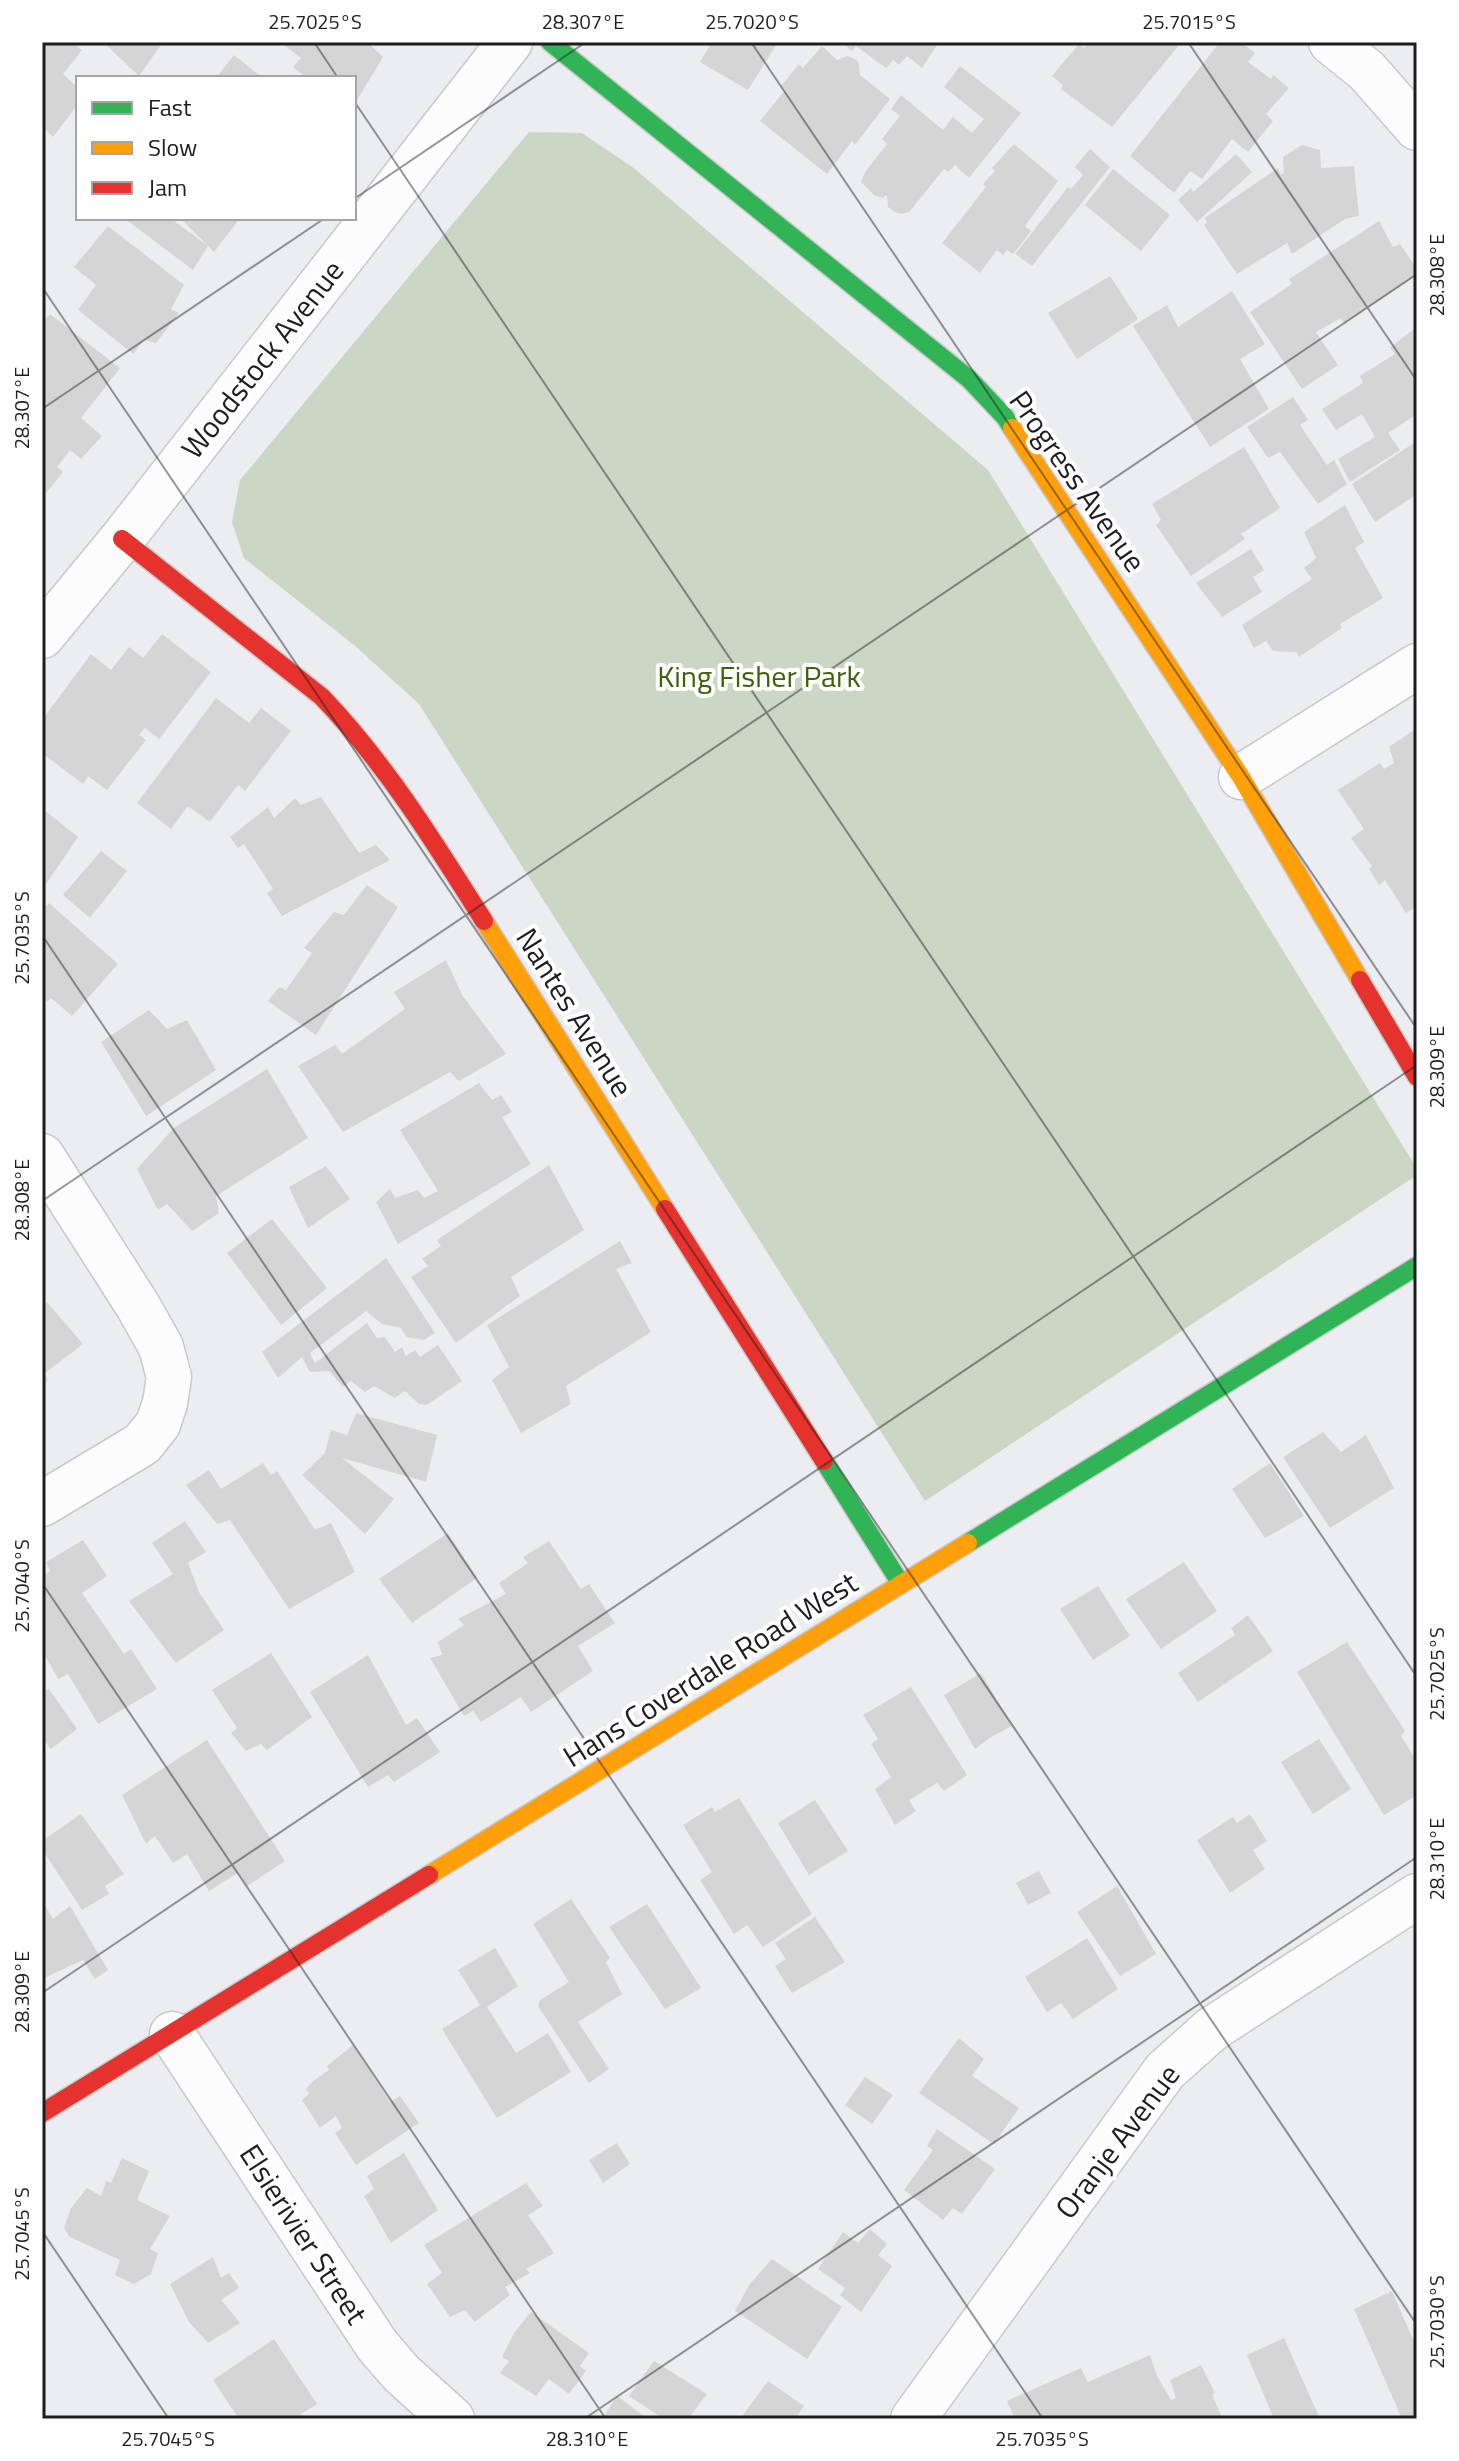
<svg xmlns="http://www.w3.org/2000/svg" width="1459" height="2461" font-family="'Titillium Web',sans-serif">
<rect width="100%" height="100%" fill="#ebedf0"/>
<path fill="#cbd6c4" d="M529 132 582 133 635 169 988 470 1417 1169V1175L925 1501 419 704 354 645 244 558 232 522 240 480Z"/>
<path fill="#d5d5d6" d="M42 42H72L82 50 63 74 78 88V104L53 137 42 127Z
M103 42H163L139 76Z
M280 42H367L383 57 354 105V78H307L293 67 301 58Z
M712 42H778L748 90 700 62Z
M841 42H939L922 68 907 56 899 65 893 60 886 68 856 46 852 51Z
M1089 42H1176L1179 45 1112 127 1061 89 1063 85 1052 76 1079 44 1084 48Z
M1220 42H1240L1255 53 1248 62 1271 79 1273 75 1289 88 1266 114 1273 121 1248 152 1232 139 1202 179 1190 171 1174 193 1130 156Z
M822 46 837 60 847 56 857 60 859 64 860 75 890 99 855 145 852 141 827 174 760 121 785 90 781 86 799 64 803 68Z
M234 55 263 78H216Z
M960 66 1021 113 969 178 955 165 948 172 944 169 909 212 902 214 895 212 888 207 887 195 882 198 874 195 861 182 865 172 887 144 882 139 900 116 891 109 901 95 943 130 953 117 972 133 984 119 944 87Z
M1014 144 1058 181 1025 226 1031 231 1013 254 1007 250 1003 255 997 250 980 273 942 243 986 187 983 184 995 171 992 168Z
M1302 145 1320 150 1321 168 1354 166 1359 216 1345 219 1292 254 1287 243 1237 274 1204 225 1207 223 1205 218 1278 168 1281 175 1284 173 1283 157Z
M1090 149 1110 167 1032 266 1015 254 1068 187 1071 189 1083 175 1075 167Z
M1236 154 1252 172 1197 222 1178 200 1191 188 1193 192Z
M1113 169 1170 215 1141 251 1085 205Z
M124 218H170L208 246 180 218H240L214 252 208 246 193 270Z
M1379 221 1393 247 1400 244 1417 269V275L1344 324 1341 318 1316 332 1338 365 1302 389 1250 312 1292 284 1289 279Z
M108 226 184 285 171 309 179 313 156 343 144 340 133 354 78 310 96 285 74 267Z
M1110 276 1138 319 1077 359 1048 313Z
M1232 291 1265 344 1240 359 1269 409 1210 447 1133 326 1167 305 1178 327Z
M50 314 120 368 81 418 102 436 81 459 70 450 57 467 63 472 42 498V323Z
M1417 327V414L1388 433 1400 450 1350 482 1338 459 1375 437 1362 414 1336 430 1322 409 1363 383 1360 376 1395 354 1390 347Z
M1293 397 1308 420 1300 425 1327 465 1334 460 1347 484 1318 504 1280 452 1268 458 1247 427Z
M1417 441V469L1413 471 1417 477V494L1375 522 1352 484Z
M1244 447 1280 508 1241 534 1245 539 1191 576 1156 525 1161 520 1152 504Z
M1345 505 1364 542 1355 548 1383 598 1340 624 1342 628 1299 657 1296 652 1273 651 1266 641 1254 648 1242 625 1312 579 1304 568 1316 558 1304 532Z
M1251 549 1264 570 1253 577 1262 592 1222 617 1196 583Z
M162 634 211 672 159 739 145 728 139 735 146 740 107 790 88 776 83 784 42 753V720L91 654 111 670 129 647 143 658Z
M216 698 249 723 261 708 291 731 245 791 238 785 210 822 188 806 171 829 137 803Z
M1417 728V906L1406 913 1385 880 1379 885 1369 869 1372 866 1351 838 1364 829 1338 790 1380 763 1384 769 1394 763 1389 747Z
M321 797 359 853 376 845 390 860 282 916 267 893 273 889 244 844 238 848 230 837 268 807 274 818 295 798 301 805Z
M42 808 78 837 42 890Z
M101 851 127 871 90 918 63 895Z
M367 885 398 907 316 1035 268 1001 279 987 286 990 312 953 304 948 334 912 344 915Z
M49 903 118 964 72 1016 51 998 47 1002 42 997V911Z
M446 960 462 995 506 1054 459 1081 450 1072 343 1132 298 1066 335 1045 342 1054 405 1009 394 992Z
M149 1010 167 1029 187 1020 216 1070 146 1116 101 1042Z
M267 1069 308 1138 216 1196 219 1213 192 1231 167 1204 158 1210 137 1169 174 1128Z
M479 1083 492 1100 501 1095 512 1112 502 1117 531 1164 398 1244 376 1202 390 1189 395 1198 418 1190 424 1198 438 1191 400 1130Z
M549 1165 584 1230 511 1277 520 1296 456 1343 411 1277 428 1266 422 1259 441 1246 437 1240Z
M326 1166 350 1199 308 1228 289 1187Z
M272 1219 327 1288 281 1325 227 1253Z
M620 1241 632 1263 616 1269 651 1332 566 1386 571 1404 521 1433 492 1380 509 1367 487 1325Z
M386 1258 435 1333 424 1340 407 1337 401 1328 382 1324 366 1311 310 1353 315 1363 367 1323 377 1338 385 1337 395 1352 402 1347 406 1356 415 1350 420 1357 438 1345 462 1381 427 1405 419 1404 405 1391 395 1398 374 1386 365 1392 351 1381 343 1387 329 1371 310 1372 302 1357 278 1378 262 1352Z
M47 1302 83 1344 44 1374 48 1380 42 1385V1306Z
M356 1413 437 1435 426 1482 342 1458 394 1499 365 1534 302 1475 325 1453 331 1430 347 1435Z
M1323 1432 1341 1452 1366 1435 1394 1488 1330 1528 1283 1457Z
M263 1463 271 1475 277 1471 315 1530 331 1523 355 1572 289 1609 230 1520 217 1524 186 1485 209 1470 221 1489Z
M1270 1463 1304 1516 1265 1538 1232 1489Z
M185 1521 206 1552 188 1563 199 1592 224 1630 176 1663 129 1601 173 1574 152 1543Z
M448 1533 477 1578 412 1623 379 1579Z
M83 1540 107 1576 82 1593 124 1654 131 1649 157 1689 98 1724 68 1674 58 1679 42 1650V1576L50 1571 46 1562Z
M549 1541 581 1589 589 1584 615 1623 578 1646 593 1671 531 1712 521 1697 481 1722 473 1711 464 1716 430 1658 442 1655 438 1642 464 1625 458 1619 506 1594 499 1583 528 1563 523 1557Z
M1184 1562 1217 1611 1161 1649 1126 1599Z
M1098 1586 1130 1636 1093 1660 1060 1609Z
M1248 1615 1273 1651 1198 1702 1178 1673 1235 1635 1231 1628Z
M1347 1642 1405 1731 1401 1736 1417 1762V1795L1384 1815 1297 1672Z
M271 1653 312 1717 267 1750 261 1744 246 1751 231 1733 237 1728 212 1690Z
M368 1655 406 1725 417 1718 440 1752 394 1782 388 1775 368 1787 310 1692Z
M981 1673 1012 1726 991 1737 975 1749 944 1695Z
M911 1687 967 1775 944 1791 937 1783 909 1800 916 1811 895 1825 875 1789 891 1777 871 1744 878 1739 863 1715Z
M49 1689 77 1729 51 1749 42 1738V1692Z
M1319 1739 1351 1789 1313 1814 1281 1762Z
M207 1740 285 1861 247 1886 238 1873 209 1891 187 1854 173 1863 155 1836 146 1844 122 1795Z
M739 1798 812 1914 763 1947 747 1925 734 1934 700 1880 712 1872 683 1825 712 1807 715 1812Z
M815 1800 848 1851 809 1875 778 1823Z
M81 1814 124 1874 105 1886 109 1894 82 1910 42 1849V1841Z
M1250 1814 1267 1841 1253 1850 1265 1869 1230 1893 1197 1840 1233 1817 1237 1823Z
M1039 1871 1051 1893 1028 1905 1016 1883Z
M1117 1886 1156 1954 1120 1976 1077 1912Z
M571 1899 610 1958 606 1962 622 1994 578 2022 609 2069 589 2083 538 2006 540 2000 569 1982 533 1924Z
M42 1900 53 1919 70 1906 108 1970 95 1979 83 1960 42 1979Z
M647 1904 701 1988 665 2009 609 1927Z
M815 1917 845 1962 792 1993 775 1966 786 1959 775 1943Z
M1087 1938 1118 1989 1073 2019 1061 2003 1047 2012 1025 1977Z
M495 1948 518 1986 487 2007 516 2053 548 2033 571 2072 497 2118 442 2029 480 2005 458 1970Z
M959 2038 984 2059 972 2076 1019 2108 994 2144 919 2093Z
M353 2045 390 2102 400 2096 419 2123 356 2165 335 2133 342 2128 336 2116 320 2128 302 2100 309 2094 306 2089 312 2082 329 2070 327 2066Z
M865 2077 893 2095 872 2124 845 2105Z
M937 2129 995 2169 962 2214 953 2208 943 2220 904 2190 933 2150 927 2146Z
M617 2143 630 2164 603 2183 589 2160Z
M404 2153 438 2210 391 2243 364 2196 374 2189 367 2176Z
M122 2158 149 2171 137 2200 170 2216 150 2249 158 2253 151 2274 134 2284 115 2275 120 2260 70 2237 64 2228 71 2208 87 2188 101 2196 106 2181 111 2183Z
M526 2183 543 2206 528 2215 554 2253 526 2269 530 2273 505 2287 510 2295 475 2322 465 2310 450 2317 427 2284 442 2273 424 2245Z
M870 2229 887 2244 878 2255 892 2266 861 2312 840 2295 845 2288 818 2269 843 2232 858 2243Z
M213 2257 221 2278 229 2273 239 2288 221 2300 240 2323 208 2343 189 2322 170 2284Z
M772 2259 842 2307 807 2359 735 2311 749 2285Z
M1392 2291 1417 2349V2419H1402L1354 2309Z
M531 2312 589 2353 580 2366 586 2371 569 2394 549 2379 536 2396 500 2373 509 2361 502 2357 514 2333Z
M1284 2338 1320 2419H1274L1247 2355Z
M274 2339 317 2404 301 2414 303 2419H239L213 2380Z
M1150 2355 1157 2376 1171 2400 1176 2398 1170 2380 1201 2365 1215 2393 1212 2395 1223 2419H1015L1007 2401 1081 2368 1088 2382Z
M654 2361 707 2394 688 2419H664L629 2396Z
M768 2381 804 2406 795 2419H740Z
M617 2396 648 2419H602Z"/>
<g fill="none" stroke-linecap="round" stroke-linejoin="round">
<g stroke="#c8c9cb" stroke-width="47">
<path id="street" d="M1331 42 1367 71 1417 128
M42 636 122 539 510 42
M1241 777 1417 666
M42 1156 138 1306 161 1347 169 1377 165 1403 158 1424 142 1444 42 1504
M172 2034 377 2345 401 2373 452 2419
M913 2419 1165 2071 1212 2029 1417 1896"/>
</g>
<g stroke="#c8c9cb" stroke-width="21">
<path id="fast" d="M550 42 969 379 1005 417 1012 428
M824 1461 901 1584
M968 1543 1417 1266"/>
</g>
<g stroke="#c8c9cb" stroke-width="21">
<path id="slow" d="M1012 428 1241 777 1360 980
M484 921 665 1209
M429 1875 968 1543"/>
</g>
<g stroke="#c8c9cb" stroke-width="21">
<path id="jam" d="M122 539 322 697C386 764 435 843 484 921
M1360 980 1417 1077
M665 1209 824 1461
M42 2113 429 1875"/>
</g>
<use href="#street" stroke="#fcfcfd" stroke-width="44"/>
<use href="#fast" stroke="#30b455" stroke-width="18"/>
<use href="#slow" stroke="#ff9f0a" stroke-width="18"/>
<use href="#jam" stroke="#e5322d" stroke-width="18"/>
</g>
<path fill="none" stroke="#1d1d1f" stroke-width="2" stroke-opacity="0.45" d="M314 42 338 78M751 42 1417 1029M1188 42 1417 381M354 101 1417 1677M354 199 586 42M42 287 1417 2325M42 409 325 218M42 935 1043 2419M42 1201 1417 274M42 1583 606 2419M42 1993 1417 1065M42 2231 169 2419M584 2419 1417 1857"/>
<g text-anchor="middle" dominant-baseline="central" stroke-width="8" stroke-linejoin="round" paint-order="stroke">
<g font-size="30" fill="#1d1d1f" stroke="#fff">
<text transform="translate(262 359) rotate(-52)">Woodstock Avenue</text>
<text transform="translate(1078 481) rotate(55)">Progress Avenue</text>
<text transform="translate(575 1012) rotate(58)">Nantes Avenue</text>
<text transform="translate(710 1669) rotate(-32)">Hans Coverdale Road West</text>
<text transform="translate(1117 2141) rotate(-53)">Oranje Avenue</text>
<text transform="translate(304 2234) rotate(57)">Elsierivier Street</text>
</g>
<g font-size="30" fill="#3f6108" stroke="#fff">
<text x="759" y="676">King Fisher Park</text>
</g>
</g>
<rect width="1459" height="2461" fill="none" stroke="#ffffff" stroke-width="88"/>
<rect x="76" y="76" width="280" height="144" fill="#ffffff" stroke="#a5a5a5" stroke-width="2"/>
<rect x="92" y="102" width="40" height="12" fill="#30b455" stroke="#a5a5a5" stroke-width="2"/>
<text x="148" y="116" font-size="24" fill="#1d1d1f">Fast</text>
<rect x="92" y="142" width="40" height="12" fill="#ff9f0a" stroke="#a5a5a5" stroke-width="2"/>
<text x="148" y="156" font-size="24" fill="#1d1d1f">Slow</text>
<rect x="92" y="182" width="40" height="12" fill="#e5322d" stroke="#a5a5a5" stroke-width="2"/>
<text x="148" y="196" font-size="24" fill="#1d1d1f">Jam</text>
<rect x="44" y="44" width="1371" height="2373" fill="none" stroke="#1d1d1f" stroke-width="3"/>
<g font-size="20" text-anchor="middle" fill="#1d1d1f">
<text x="315" y="29">25.7025°S</text>
<text x="583" y="29">28.307°E</text>
<text x="752" y="29">25.7020°S</text>
<text x="1189" y="29">25.7015°S</text>
<text transform="translate(1437 275) rotate(-90)" y="7">28.308°E</text>
<text transform="translate(22 408) rotate(-90)" y="7">28.307°E</text>
<text transform="translate(22 938) rotate(-90)" y="7">25.7035°S</text>
<text transform="translate(1437 1067) rotate(-90)" y="7">28.309°E</text>
<text transform="translate(22 1200) rotate(-90)" y="7">28.308°E</text>
<text transform="translate(22 1586) rotate(-90)" y="7">25.7040°S</text>
<text transform="translate(1437 1674) rotate(-90)" y="7">25.7025°S</text>
<text transform="translate(1437 1859) rotate(-90)" y="7">28.310°E</text>
<text transform="translate(22 1992) rotate(-90)" y="7">28.309°E</text>
<text transform="translate(22 2234) rotate(-90)" y="7">25.7045°S</text>
<text transform="translate(1437 2322) rotate(-90)" y="7">25.7030°S</text>
<text x="168" y="2446">25.7045°S</text>
<text x="587" y="2446">28.310°E</text>
<text x="1042" y="2446">25.7035°S</text>
</g>
</svg>
